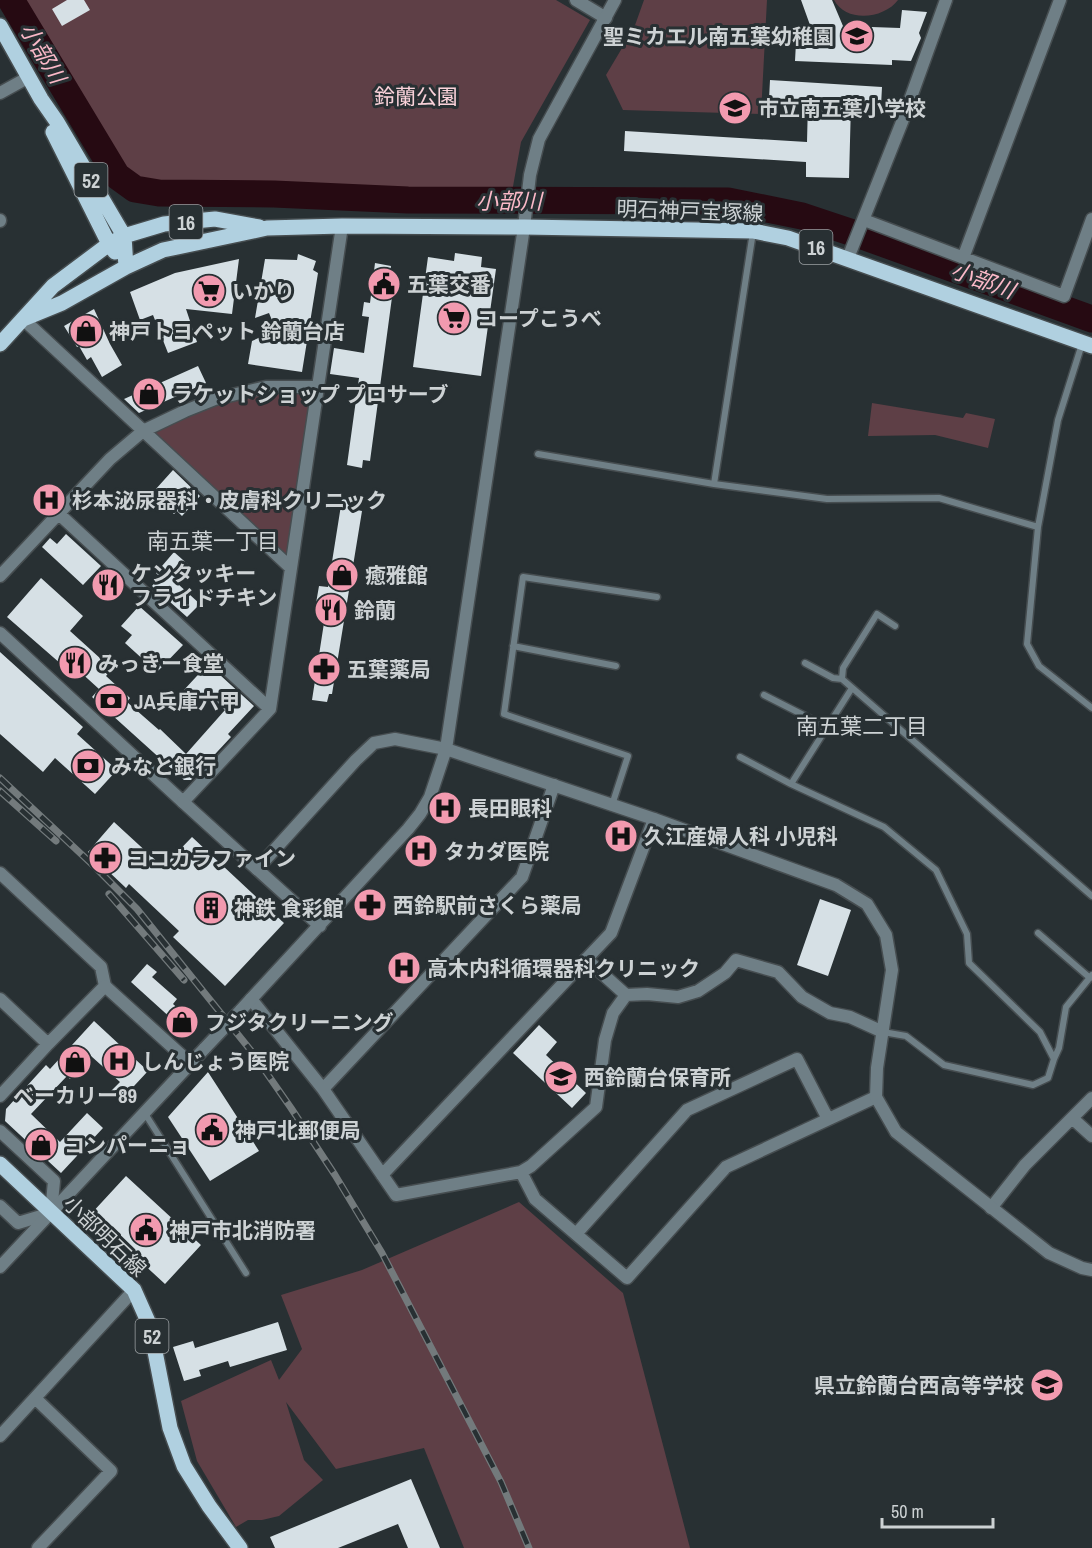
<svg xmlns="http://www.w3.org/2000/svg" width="1092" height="1548" font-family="'Archivo Narrow','Noto Sans JP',sans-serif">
<rect width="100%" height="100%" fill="#283033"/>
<path fill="#5e3f46" d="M22 0H556L590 20 521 142 512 192 409 194 270 186 160 187 138 184 121 170 20 1Z
M644 0H767L761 114 623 110 606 75 634 28Z
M834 0H898C884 19 846 23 834 0Z
M266 387H318L291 568 143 431 185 411Z
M872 403 963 418 966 413 995 419 988 448 935 435 868 436Z
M519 1202 623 1293 690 1548H464L424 1448 336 1469 286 1402 304 1460 323 1480 279 1516 262 1520H248L236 1527 197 1461 181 1401 271 1360 279 1380 302 1349 281 1295 362 1270Z"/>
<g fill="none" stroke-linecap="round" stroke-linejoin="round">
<path stroke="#260a12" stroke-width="27" d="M11 0 117 176 135 189 159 193 274 194 408 200 728 201 802 216 868 238 1092 319"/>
</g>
<path fill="#d6e0e5" d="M67 0H84L90 10 62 26 52 9Z
M801 0H832L843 26 900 28 902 10 927 12 919 33 921 38 911 61 892 60V65L795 61 797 24 810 25Z
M770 80 882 87 881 106 851 104 849 178 806 177V162L624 151 625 131 807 142 808 102 769 100Z
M455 253 482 257 481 267 496 269 481 376 413 367 428 257 454 261Z
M298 254 316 261 313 270 318 273 302 372 248 364 252 341 276 330 269 313 255 318 265 259 297 260Z
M239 259 232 314 186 309 197 342 168 353 153 315 140 320 130 292 175 273Z
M375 263 391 266 390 274 395 275 370 461 363 460 362 468 347 465 359 378 330 374 334 348 364 353 369 317 362 316 364 302 370 303Z
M94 309 110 344 122 365 102 377 91 357 87 360 79 346 77 347 64 326Z
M198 366 206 383 139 413 124 399Z
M173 470 200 496 182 516 177 511 174 514 165 505 168 502 155 490Z
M342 499 358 502 357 510 362 511 332 694H329L327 702 312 700 326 610 315 609 319 586 328 587Z
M66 534 101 566 83 585 42 547 50 538 57 544Z
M174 552 192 568 178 584 200 604 187 617 152 586 160 577 156 573Z
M41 578 83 616 70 631 112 669 106 676 130 698 127 702 159 730 160 729 186 754 225 710 208 694 203 700 197 695 193 700 183 691 208 664 254 706 228 734 231 737 191 780H184L92 697 99 689 66 659 61 664 7 617Z
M139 606 183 645 157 672 125 643 132 635 121 626Z
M0 652 83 727 77 734 117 770 95 794 55 758 43 772 0 734Z
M114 822 163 867 192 837 284 923 225 986 173 937 179 931 129 884 126 888 88 852Z
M820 899 851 910 828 976 797 965Z
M147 964 157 972 152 977 177 999 173 1004 192 1021 184 1030 131 982Z
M94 1021 148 1071 121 1100 111 1091 120 1082 91 1056 70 1079 67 1076 31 1114 60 1142 87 1113 103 1128 61 1173 5 1121 6 1109 46 1065 50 1069Z
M539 1025 557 1042 546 1055 586 1093 572 1108 513 1053Z
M208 1072 259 1151 210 1181 168 1117Z
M126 1176 201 1245 165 1284 90 1215Z
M278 1322 287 1350 230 1367 228 1361 199 1370 201 1376 184 1381 173 1347 193 1341 195 1348Z
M411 1479 440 1548H408L398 1524 338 1548H275L270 1537Z"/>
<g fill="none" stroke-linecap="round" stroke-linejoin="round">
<g stroke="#464d50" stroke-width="9">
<path id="service" d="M1082 344 1058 420 1038 527 1027 644 1039 666 1092 708
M538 454 714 484 827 499 939 498 1038 527
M714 484 753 232
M895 626 877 614 843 668 842 679 1092 896
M513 646 616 666
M805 663 833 678 842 679
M764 695 827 727
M740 757 791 784 884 827 936 870 967 934 969 963 1040 1032 1054 1059
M791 784 852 688
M612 805 628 756 504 714 523 577 657 597
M1038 933 1090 978
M883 1032 906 1036 944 1065 1033 1085 1048 1078 1054 1059 1059 1048 1066 1007 1092 975
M144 1112 246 1273"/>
</g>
<g stroke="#464d50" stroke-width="15">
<path id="minor" d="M576 0 606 18
M0 93 29 77
M0 220V221
M864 220 1064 296 1092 219
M963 258 1060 0
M23 319 291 568
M59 514 270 709
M0 576 110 459 143 431 185 411 215 399 266 387H318
M0 633 183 802 270 709 342 226
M257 869 356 760 374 743 395 739 446 749
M0 873 101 967 105 986 48 1044 0 1096
M586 959 626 995
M0 999 48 1044
M251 999 323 1089 396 1195 521 1172 535 1199 627 1278 726 1167 876 1097
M323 1089 522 877 554 785
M1072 1118 1092 1136
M0 1131 54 1181 51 1213 18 1223 0 1206
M521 1172 531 1166 596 1107 605 1040 613 1013 626 995 647 994 678 997 698 991 725 973 736 960 778 972 802 997 830 1013 850 1017 883 1032
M382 1175 611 933 654 819
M991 1208 1025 1165 1092 1098
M576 1234 687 1110 797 1059 828 1119
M35 1398 111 1471 38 1548
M0 1436 134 1290"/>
</g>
<g stroke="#464d50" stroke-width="15">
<path id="tertiary" d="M848 258 902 122 946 0
M446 749 654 819 836 885 867 904 886 935 892 970 877 1068 876 1097 896 1132 1049 1253 1082 1268 1092 1270
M183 802 320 926
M105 986 190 1063
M240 1011 408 829 420 814 430 797 446 749 524 227 530 175 539 139 615 0
M0 1267 205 1048"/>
</g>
<g stroke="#464d50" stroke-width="18">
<path id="primary" d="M0 26 41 99 57 122 124 236 126 267
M53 132 109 244 115 252
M23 319 62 303 126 267 163 250 267 228 342 226 524 227 753 231 788 238 1092 346
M0 344 53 286 109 244 124 236 164 224 215 219 259 227
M0 1164 134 1290 150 1326 170 1428 184 1466 209 1506 240 1548"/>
</g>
<use href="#service" stroke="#6f7f86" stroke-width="6"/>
<use href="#minor" stroke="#6f7f86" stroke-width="12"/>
<use href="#tertiary" stroke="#6f7f86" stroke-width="12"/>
<use href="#primary" stroke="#b0d0e0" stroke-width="15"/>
<g stroke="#737a7c" stroke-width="7">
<path id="rail" d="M0 778 95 867 137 909 252 1052 291 1108 335 1175 382 1253 501 1482 529 1548
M0 791 56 841
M109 894 184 980"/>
</g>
<use href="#rail" stroke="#283033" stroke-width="4.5" stroke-dasharray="14" stroke-linecap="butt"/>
<g stroke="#464d50" stroke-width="15" stroke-linecap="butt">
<path id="tertiary-bridge" d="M205 1048 240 1011"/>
</g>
<use href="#tertiary-bridge" stroke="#6f7f86" stroke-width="12"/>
</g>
<defs>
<g id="school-disc" transform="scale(1.725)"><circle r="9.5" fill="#f29aaf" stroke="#283033"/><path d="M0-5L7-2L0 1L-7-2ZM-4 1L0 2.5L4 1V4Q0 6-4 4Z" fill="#111"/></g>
<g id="civic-disc" transform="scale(1.725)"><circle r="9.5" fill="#f29aaf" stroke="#283033"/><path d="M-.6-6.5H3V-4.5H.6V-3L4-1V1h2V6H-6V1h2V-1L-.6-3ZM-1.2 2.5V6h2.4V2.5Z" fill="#111"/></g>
<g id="supermarket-disc" transform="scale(1.725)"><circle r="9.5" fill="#f29aaf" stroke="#283033"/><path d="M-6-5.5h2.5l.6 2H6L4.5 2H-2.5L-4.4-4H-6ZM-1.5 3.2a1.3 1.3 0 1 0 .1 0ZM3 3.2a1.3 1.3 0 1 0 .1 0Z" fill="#111"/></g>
<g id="shop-disc" transform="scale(1.725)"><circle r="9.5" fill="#f29aaf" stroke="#283033"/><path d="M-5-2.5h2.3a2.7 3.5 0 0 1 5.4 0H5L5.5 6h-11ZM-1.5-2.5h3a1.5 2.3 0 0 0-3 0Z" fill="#111"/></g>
<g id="hospital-disc" transform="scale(1.725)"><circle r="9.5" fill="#f29aaf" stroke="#283033"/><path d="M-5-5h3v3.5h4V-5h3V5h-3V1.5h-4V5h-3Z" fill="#111"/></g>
<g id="restaurant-disc" transform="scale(1.725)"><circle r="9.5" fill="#f29aaf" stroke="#283033"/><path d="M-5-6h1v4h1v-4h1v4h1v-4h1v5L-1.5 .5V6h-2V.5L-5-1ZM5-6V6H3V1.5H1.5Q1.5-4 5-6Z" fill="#111"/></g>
<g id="pharmacy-disc" transform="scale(1.725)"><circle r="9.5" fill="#f29aaf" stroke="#283033"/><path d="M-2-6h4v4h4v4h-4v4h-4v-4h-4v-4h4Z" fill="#111"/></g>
<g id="bank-disc" transform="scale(1.725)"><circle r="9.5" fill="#f29aaf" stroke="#283033"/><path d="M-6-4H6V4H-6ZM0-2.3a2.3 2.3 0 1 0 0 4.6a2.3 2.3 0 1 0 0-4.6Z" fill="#111"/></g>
<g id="building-disc" transform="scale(1.725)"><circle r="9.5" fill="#f29aaf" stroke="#283033"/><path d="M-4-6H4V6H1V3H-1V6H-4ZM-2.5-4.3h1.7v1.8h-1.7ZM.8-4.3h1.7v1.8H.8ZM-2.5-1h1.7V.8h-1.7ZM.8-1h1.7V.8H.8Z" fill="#111"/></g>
</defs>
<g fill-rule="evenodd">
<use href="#school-disc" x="857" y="36"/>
<use href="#school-disc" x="735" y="108"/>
<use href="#civic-disc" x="384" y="284"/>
<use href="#supermarket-disc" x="209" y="291"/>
<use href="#supermarket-disc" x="454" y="318"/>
<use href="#shop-disc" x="86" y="331"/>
<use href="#shop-disc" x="149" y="394"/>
<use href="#hospital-disc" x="49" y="500"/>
<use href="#shop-disc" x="342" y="575"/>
<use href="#restaurant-disc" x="108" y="585"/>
<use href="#restaurant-disc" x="331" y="610"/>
<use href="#restaurant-disc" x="75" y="663"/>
<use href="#pharmacy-disc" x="324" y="669"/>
<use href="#bank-disc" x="111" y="701"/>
<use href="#bank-disc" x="88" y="766"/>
<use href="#hospital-disc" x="445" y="808"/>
<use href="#hospital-disc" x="621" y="836"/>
<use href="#hospital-disc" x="421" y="851"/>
<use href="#pharmacy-disc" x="105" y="858"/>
<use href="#pharmacy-disc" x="370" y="905"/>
<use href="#building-disc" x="211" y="908"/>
<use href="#hospital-disc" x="404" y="968"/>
<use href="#shop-disc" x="182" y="1022"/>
<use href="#hospital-disc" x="119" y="1061"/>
<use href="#shop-disc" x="75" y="1062"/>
<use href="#school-disc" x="561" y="1077"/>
<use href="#civic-disc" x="212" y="1130"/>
<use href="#shop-disc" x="41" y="1145"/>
<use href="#civic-disc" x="146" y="1230"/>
<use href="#school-disc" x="1047" y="1385"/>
</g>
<g text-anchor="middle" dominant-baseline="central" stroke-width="6" stroke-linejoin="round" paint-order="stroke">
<g fill="#283033" stroke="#9ca1a4" stroke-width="1.5">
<rect x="74.5" y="163" width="33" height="34" rx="4.5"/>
<rect x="169.5" y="205" width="33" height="34" rx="4.5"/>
<rect x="799.5" y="230" width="33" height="34" rx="4.5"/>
<rect x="135.5" y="1319" width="33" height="34" rx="4.5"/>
</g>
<g font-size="20" font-weight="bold" fill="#cdd2d4">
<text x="91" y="180">52</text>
<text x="186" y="222">16</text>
<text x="816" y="247">16</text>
<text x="152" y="1336">52</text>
</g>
<g font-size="21" font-weight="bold" fill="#cdd2d4" stroke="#283033" text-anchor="start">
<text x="834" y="36" text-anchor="end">聖ミカエル南五葉幼稚園</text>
<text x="758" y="108">市立南五葉小学校</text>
<text x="407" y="284">五葉交番</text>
<text x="232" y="291">いかり</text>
<text x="477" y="318">コープこうべ</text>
<text x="109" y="331">神戸トヨペット 鈴蘭台店</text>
<text x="172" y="394">ラケットショップ プロサーブ</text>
<text x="72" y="500">杉本泌尿器科・皮膚科クリニック</text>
<text x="131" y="573">ケンタッキー<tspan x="131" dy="24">フライドチキン</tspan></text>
<text x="365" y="575">癒雅館</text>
<text x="354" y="610">鈴蘭</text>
<text x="98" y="663">みっきー食堂</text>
<text x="347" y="669">五葉薬局</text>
<text x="134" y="701">JA兵庫六甲</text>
<text x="111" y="766">みなと銀行</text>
<text x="468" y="808">長田眼科</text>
<text x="644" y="836">久江産婦人科 小児科</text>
<text x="444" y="851">タカダ医院</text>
<text x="128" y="858">ココカラファイン</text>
<text x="393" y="905">西鈴駅前さくら薬局</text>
<text x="234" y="908">神鉄 食彩館</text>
<text x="427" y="968">高木内科循環器科クリニック</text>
<text x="205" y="1022">フジタクリーニング</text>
<text x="142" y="1061">しんじょう医院</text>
<text x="584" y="1077">西鈴蘭台保育所</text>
<text x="75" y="1095" text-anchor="middle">ベーカリー89</text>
<text x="235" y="1130">神戸北郵便局</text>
<text x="64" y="1145">コンパーニョ</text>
<text x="169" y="1230">神戸市北消防署</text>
<text x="1024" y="1385" text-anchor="end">県立鈴蘭台西高等学校</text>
</g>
<g font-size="21" fill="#fad2da" stroke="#283033">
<text x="416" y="96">鈴蘭公園</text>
</g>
<g font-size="21" fill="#cdd2d4" stroke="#283033">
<text transform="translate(690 211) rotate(2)">明石神戸宝塚線</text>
<text transform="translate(105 1236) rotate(44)">小部明石線</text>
</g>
<g font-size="22" font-style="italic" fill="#fbb9c8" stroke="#283033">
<text transform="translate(43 53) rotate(59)">小部川</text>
<text x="509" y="201">小部川</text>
<text transform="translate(983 280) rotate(20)">小部川</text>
</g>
<g font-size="22" fill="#cdd2d4" stroke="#283033">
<text x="213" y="541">南五葉一丁目</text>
<text x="862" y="726">南五葉二丁目</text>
</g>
</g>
<path d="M882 1518v9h111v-9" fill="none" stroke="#cdd2d4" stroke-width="3"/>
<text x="891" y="1518" font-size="18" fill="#cdd2d4" stroke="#283033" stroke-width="4.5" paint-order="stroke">50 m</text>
</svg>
